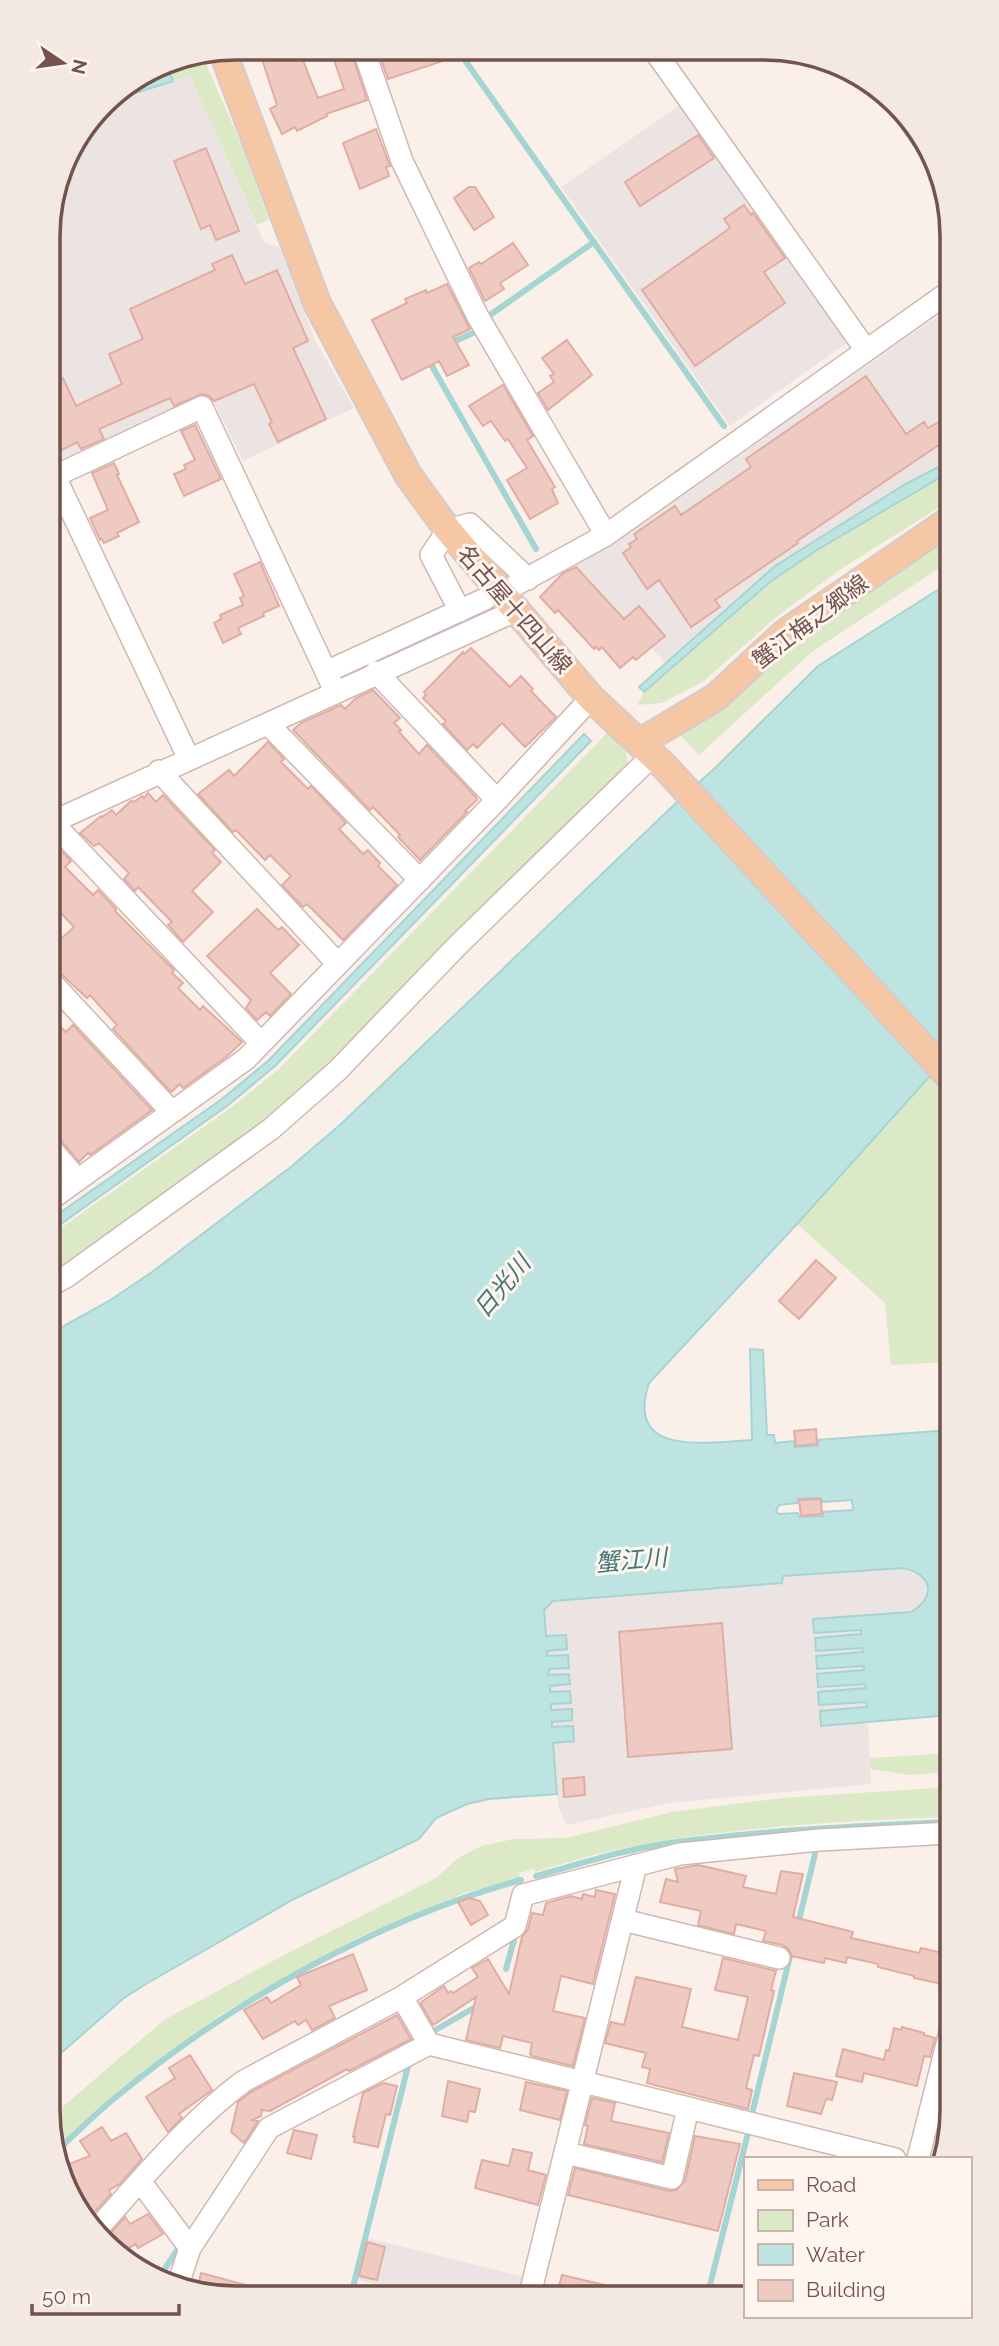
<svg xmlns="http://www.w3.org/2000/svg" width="999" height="2346" font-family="Raleway,'Noto Sans JP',sans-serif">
<rect width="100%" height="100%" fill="#fbf0e9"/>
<path fill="#ece4e2" d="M190 76 264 242 279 247 315 340 354 408 243 461 209 392 59 460 48 437V223L66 153 104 103Z
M683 103 848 342 730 426 561 187Z
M946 310V463L907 483 775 566 665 663 575 564 614 544Z
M903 1568 914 1570 920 1574 926 1581 927 1597 918 1608 911 1612 813 1619 815 1633 861 1629V1634L815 1638 816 1651 862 1648 863 1652 816 1656 817 1669 864 1666V1670L818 1674V1687L865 1684 866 1688 818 1692 820 1705 867 1702V1707L820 1712 821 1726 868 1722 871 1784 670 1803 566 1825 558 1805 553 1743 573 1726 552 1727V1722L571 1709 551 1710 550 1704 571 1703 570 1691 550 1692 549 1686 570 1684 569 1674 548 1675V1669L568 1668V1656H547V1651L567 1635 546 1636 544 1610 548 1605 554 1601 782 1583V1576Z
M367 2238 524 2277 520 2294H415L357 2280Z"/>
<path fill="#dce9c7" d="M202 54 244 151 269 220 257 225 190 76 173 81 168 68 137 78 164 61Z
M946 474V503L841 569 775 618 704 681 662 703 637 705 644 692 770 582 817 550Z
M947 541V563L813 651 699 755 680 735 720 711 773 661 837 611Z
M608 732 626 751 628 765 333 1066 260 1129 51 1276V1235L229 1109 279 1069Z
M930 1076 948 1096 949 1362 891 1365 885 1303 797 1224Z
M950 1753V1772L910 1775 870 1769V1758Z
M950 1787V1817C838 1821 721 1827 612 1851 586 1856 560 1865 535 1872L534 1869 519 1873 520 1878 465 1893 357 1938 222 2014 119 2092 54 2150 53 2115 164 2020 282 1956 436 1878 457 1859 481 1846 513 1839 566 1838 672 1812 782 1798Z"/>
<path fill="#bee4e2" stroke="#a5d5d3" stroke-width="2" fill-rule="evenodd" d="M168 68 173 81 104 103C120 83 144 76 168 68Z
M946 463V474L817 550 770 582 644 692 639 687 775 566 907 483Z
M947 584 948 1061 930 1076 797 1224 649 1383C624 1458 707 1442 752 1440L750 1349 763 1350 767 1435H774L775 1443 794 1441V1447L818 1446V1440L949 1430 950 1715 821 1726 820 1711 867 1707 866 1702 819 1705 818 1692 866 1688 865 1684 818 1687 817 1674 864 1670V1666L817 1669 816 1656 863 1652 862 1648 816 1651 815 1638 861 1634V1630L814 1633 813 1619 911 1612C938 1597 931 1573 903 1568L783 1576 782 1583 553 1601 544 1610 546 1636 566 1635 567 1649 547 1651V1656L568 1655 569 1668 549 1669 548 1675 569 1674 570 1684 550 1686V1692L570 1691 571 1703 551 1704V1710L572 1709V1720L552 1722V1727L573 1726 574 1741 553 1743 557 1794 489 1799 467 1804 436 1818 419 1839 294 1899 146 1984 124 1998 53 2060 51 1333 109 1301 152 1272 292 1166 341 1124 677 802 715 768 818 666ZM820 1498 823 1502 852 1500 853 1510 823 1512V1516L799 1517 798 1513 779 1514 776 1511 779 1505 797 1503 798 1499Z
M584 734 591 741 275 1066 227 1106 51 1231V1219L222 1099 268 1061Z"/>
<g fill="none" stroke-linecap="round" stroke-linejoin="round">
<path stroke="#a5d5d3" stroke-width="6" d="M457 49 724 426
M876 88 944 185
M490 315 594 242
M449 344 477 331
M428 359 536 549
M48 438 61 464 66 462
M49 777 58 795
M536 1876C583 1863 629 1848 677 1842 768 1830 859 1826 950 1822
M798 1924 815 1854
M506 1969 514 1940
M432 2032 479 2005
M753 2110 792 1948
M54 2154C76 2133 97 2112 121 2093 234 2000 379 1919 521 1880
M160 2276 178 2249
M708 2293 748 2133
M351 2295 408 2066"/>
</g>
<path fill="#efcac2" stroke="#e1ada3" stroke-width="2" d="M258 47 298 48 318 98 344 89 330 48H350L367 100 326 114 327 116 297 131 295 127 282 134 270 109 277 105Z
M404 48 438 49 443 61 388 79 382 62 406 53Z
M376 129 390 166 386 167 389 176 360 189 343 143Z
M698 135 714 158 640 206 625 182Z
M206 148 239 231 216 240 210 225 201 229 174 161Z
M469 187H475L494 217 474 230 454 198Z
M744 205 751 215 753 213 785 258 764 272 785 303 695 366 642 290 730 228 724 219Z
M513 243 528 265 500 283 504 289 485 301 469 268 479 262 481 264Z
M232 255 245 284 277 270 308 341 293 348 326 419 278 442 269 424 272 422 254 384 214 401 209 396 202 394 174 406 170 398 99 429 104 439 81 449 77 442 62 450 48 421V385L63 378 76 406 122 384 109 354 143 339 130 309 215 270 212 264Z
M447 284 470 329 453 337 469 365 447 376 439 361 402 380 372 320 407 303 405 299 426 290 427 293Z
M567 340 592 375 548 410 538 393 554 382 550 376 554 374 542 358Z
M866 376 906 434 924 422 928 428 946 418V440L797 541 798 543 715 600 720 607 691 627 659 580 647 589 623 553 631 547 629 544 637 539 634 534 675 506 681 515 751 467 746 459Z
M503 385 533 436 527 440 555 487 552 489 558 503 530 519 507 480 527 468 508 439 505 441 491 421 483 426 469 406Z
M195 425 221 479 184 496 174 474 186 469 184 465 195 460 181 431Z
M114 463 119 474 117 475 139 522 117 533 119 536 104 543 102 539 100 540 90 518 108 510 92 473Z
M260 562 279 606 263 613 264 616 238 628 241 634 223 643 214 623 221 619 220 615 243 605 240 598 244 596 234 574Z
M576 567 624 619 639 606 665 636 636 660 633 657 620 668 602 647 599 650 596 647 594 649 558 610 555 613 540 597 563 573Z
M471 648 510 687 521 676 533 689 531 691 556 717 525 747 502 723 477 748 473 744 467 750 443 724 446 721 423 698 426 695 424 692 463 652 464 654Z
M373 690 400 718 394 723 401 730 399 732 419 754 427 745 476 797 477 800 465 811 467 812 420 860 398 837 400 835 373 807 370 810 293 730 301 723 341 705 345 709 356 698Z
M268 742 284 759 281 762 308 789 311 786 346 823 339 829 363 854 368 850 380 863 378 866 397 885 343 940 307 904 303 907 282 885 291 876 270 855 265 860 236 830 233 832 198 794 229 770 234 776Z
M148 793 156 802 163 795 215 850 212 853 221 862 192 891 213 912 183 942 168 925 172 922 138 887 135 891 124 879 129 873 99 843 94 846 80 833 101 816 102 817 112 810 116 815 131 801 134 802 142 796 144 798Z
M50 839 71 861 65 867 93 895 98 890 116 909 115 911 174 970 172 973 183 983 178 988 200 1010 203 1006 242 1042 226 1057 183 1088 180 1084 171 1092 113 1029 117 1025 90 995 87 998 59 972 50 968V961L56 955 50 949 74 927 50 901Z
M257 909 278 930 282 927 299 945 270 973 291 994 270 1016 266 1012 257 1020 246 1008 251 1000 207 956Z
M50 1017 66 1032 73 1025 152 1110 90 1155 88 1153 79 1162 60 1139 50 1135Z
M816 1260 836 1278 799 1319 779 1301Z
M816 1429 817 1444 796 1446 794 1431Z
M821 1499 822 1514 801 1516 799 1500Z
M722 1623 732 1749 628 1757 619 1632Z
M584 1777 585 1795 564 1797 563 1779Z
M698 1865 746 1876 743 1887 776 1894 781 1871 803 1874 793 1917 853 1932 851 1938 919 1953 921 1948 951 1955V1986L914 1978V1976L878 1967V1964L847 1957 846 1963 825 1958 824 1963 792 1956 788 1949 783 1945 763 1941 766 1931 736 1924 734 1934 698 1925 701 1911 660 1902 666 1879 678 1882 675 1869Z
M596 1890 615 1894 593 1984 561 1976 553 2011 585 2018 573 2066 532 2056 530 2054 532 2043 503 2036 500 2048 466 2040 476 1997 433 2025 420 2003 444 1986 448 1993 451 1991 453 1993 478 1977 472 1968 488 1959 509 1994 522 1937 528 1929 532 1913 543 1915 546 1903 571 1896 582 1899 583 1894 595 1897Z
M469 1898 480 1901 488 1915 471 1925 458 1902Z
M353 1954 367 1990 329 2006 335 2018 312 2030 306 2020 298 2025 295 2021 263 2039 244 2010 267 1997 271 2003 301 1985 297 1977Z
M723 1958 776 1971 771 1990 774 1991 759 2056 754 2055 746 2088 752 2090 748 2109 647 2083 650 2069 642 2067 646 2053 605 2043 611 2022 624 2025 636 1977 691 1989 682 2027 738 2040 748 1997 715 1990Z
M397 2015 411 2039 349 2071 347 2069 270 2111 262 2110 261 2116 252 2120 258 2121 244 2143 231 2132 238 2102 251 2092Z
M902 2027 924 2033V2035L935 2038 930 2057 924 2056 917 2086 864 2073 862 2082 836 2076 843 2049 884 2060 886 2050 889 2051 894 2028 901 2030Z
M190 2055 212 2090 179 2114 182 2118 168 2132 146 2097 175 2078 169 2068Z
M794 2073 837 2082 832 2100 826 2099 821 2114 787 2106Z
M448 2081 480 2089 475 2112 469 2111 467 2122 442 2116Z
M526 2082 567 2091 560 2120 520 2110Z
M383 2083 397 2086 390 2115 386 2114 378 2147 354 2142 355 2137H353L363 2093Z
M592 2098 615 2103 611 2121 669 2133 662 2162 584 2144 588 2126 585 2125Z
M102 2127 111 2141 126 2133 142 2159 120 2184 109 2190 111 2194 90 2217 72 2189 64 2166 90 2156 80 2141Z
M294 2130 317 2135 311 2159 287 2153Z
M695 2136 740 2144 718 2231 568 2195 575 2168 669 2191 676 2190 685 2181Z
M513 2149 532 2153 528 2170 546 2175 538 2205 475 2188 482 2160 509 2166Z
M148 2214 163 2234 138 2248 136 2244 118 2254 108 2236 125 2217 130 2224Z
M367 2242 385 2247 377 2280 359 2276Z
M201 2273 264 2290V2295H199L196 2294Z
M562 2275 613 2287V2293L557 2294Z"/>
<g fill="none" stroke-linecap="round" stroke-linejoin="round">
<g stroke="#cfb8b2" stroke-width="24">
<path id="minor" d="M363 48 402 161 477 315 606 535
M654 50 866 350
M48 462 189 759
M55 476 202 407 335 691
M517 584 606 535 946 294
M460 611 431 555 448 530 470 524 528 579
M326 672 485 599
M269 725 420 880
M159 771 338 964
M497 800 591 698
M52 822 261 1043
M50 823 515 611
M50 981 172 1112
M50 1148 78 1180
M51 1199 246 1059 497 800 376 672
M51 1285 66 1277 271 1129 337 1071 457 946 652 756
M623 1920 779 1958
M402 1997 515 1926 523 1895 680 1854 819 1840 950 1833
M566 2153 672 2178 688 2108
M918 2159 951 2028
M140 2181 190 2248 178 2285
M97 2229C142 2179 190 2121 244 2081L402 1997 429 2044 895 2159
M190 2248 269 2128 429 2044
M530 2294 636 1865"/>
</g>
<g stroke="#d5cbca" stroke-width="30">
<path id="major" d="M222 50 317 303 408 475 448 530 591 698 665 767 948 1075
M639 743 716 697 785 633 946 523"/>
</g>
<use href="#minor" stroke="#fff" stroke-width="21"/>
<use href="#major" stroke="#f6c7a5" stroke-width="26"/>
</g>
<g text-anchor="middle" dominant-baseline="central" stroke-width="6" stroke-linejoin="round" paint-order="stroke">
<g font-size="23" fill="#74534e" stroke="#fef5ef">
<text transform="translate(515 609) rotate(49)">名古屋十四山線</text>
<text transform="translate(810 621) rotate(-37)">蟹江梅之郷線</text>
</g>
<g font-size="24" font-style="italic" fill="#427876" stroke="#fef5ef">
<text transform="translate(502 1286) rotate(-50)">日光川</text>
<text transform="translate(631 1560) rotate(-5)">蟹江川</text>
</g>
</g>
<path d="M0 0H999V2346H0ZM236 60H764A176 176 0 0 1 940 236V2110A176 176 0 0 1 764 2286H236A176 176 0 0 1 60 2110V236A176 176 0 0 1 236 60Z" fill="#f3e8e2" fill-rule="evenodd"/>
<path fill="none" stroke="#74534e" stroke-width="3.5" d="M236 60H764A176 176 0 0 1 940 236V2110A176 176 0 0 1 764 2286H236A176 176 0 0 1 60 2110V236A176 176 0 0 1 236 60Z"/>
<rect x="744" y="2157" width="228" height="161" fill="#fef5ef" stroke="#c7b4af" stroke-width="2"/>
<rect x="758" y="2180" width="35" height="10" fill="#f6c7a5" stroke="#c7b4af" stroke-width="2"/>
<text x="806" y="2192" font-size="21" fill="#74534e">Road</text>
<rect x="758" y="2210" width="35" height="21" fill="#dce9c7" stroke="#c7b4af" stroke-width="2"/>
<text x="806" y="2227" font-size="21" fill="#74534e">Park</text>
<rect x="758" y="2244" width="35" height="21" fill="#bee4e2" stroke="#c7b4af" stroke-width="2"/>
<text x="806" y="2262" font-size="21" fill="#74534e">Water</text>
<rect x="758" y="2280" width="35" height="21" fill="#efcac2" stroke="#c7b4af" stroke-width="2"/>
<text x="806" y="2297" font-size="21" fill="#74534e">Building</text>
<g transform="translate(63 63) rotate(103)" stroke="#fef5ef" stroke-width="5" paint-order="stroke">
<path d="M0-5L12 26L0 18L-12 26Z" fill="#74534e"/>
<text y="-10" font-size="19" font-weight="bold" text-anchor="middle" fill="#74534e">N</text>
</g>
<path d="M32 2304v10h147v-10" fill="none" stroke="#74534e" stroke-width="3.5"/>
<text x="42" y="2304" font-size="21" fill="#74534e" stroke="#fef5ef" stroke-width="5" paint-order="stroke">50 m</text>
</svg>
